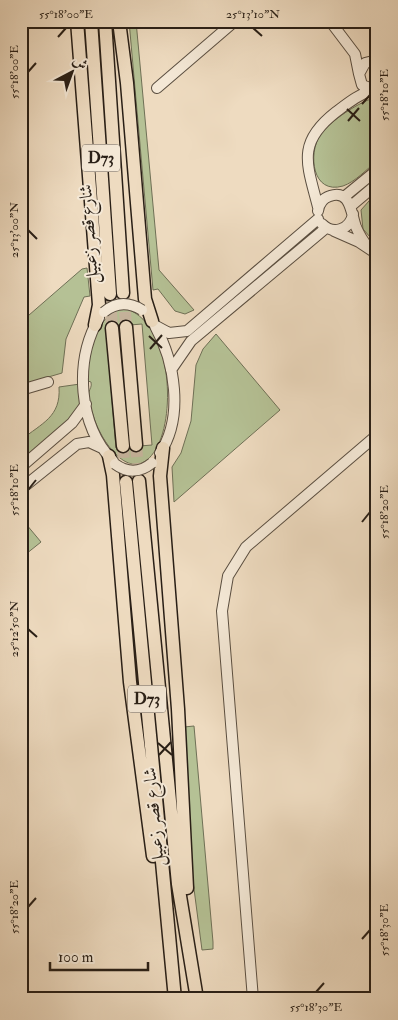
<svg xmlns="http://www.w3.org/2000/svg" width="398" height="1020" font-family="'IM FELL Double Pica',Amiri,serif">
<rect width="100%" height="100%" fill="#eedbc0"/>
<filter id="stains"><feTurbulence type="fractalNoise" baseFrequency=".004" numOctaves="4"/><feColorMatrix values="0 0 0 0 .2 0 0 0 0 .09 0 0 0 0 .02 0 0 0 .5 -.17"/></filter>
<radialGradient id="worn" r=".72"><stop offset=".6" stop-color="#630" stop-opacity="0"/><stop offset="1" stop-color="#630" stop-opacity=".3"/></radialGradient>
<path fill="#b5c195" stroke="#6f7056" fill-rule="evenodd" d="M129 21H136L159 270 194 310 185 314 175 311 158 289 153 290Z
M377 97V161C367 169 355 182 343 186 312 195 308 154 320 135 330 121 360 101 377 97Z
M377 192V245L363 229 361 210Z
M87 268 90 296 84 297 66 339 62 373 21 385V322L82 269Z
M124 308C171 321 177 413 156 449 133 488 102 443 94 418 92 412 88 399 89 392 90 388 92 387 91 382L88 381C87 354 95 315 124 308ZM142 324 152 445 116 448 106 327Z
M216 334 280 410 174 502 172 467 181 453 191 421 196 365 203 349Z
M80 384 82 399 76 414 21 461V440C42 423 61 417 59 387Z
M21 518 41 542 21 558Z
M194 726 213 942V949L202 950 191 866 184 727Z"/>
<g fill="none" stroke-linecap="round" stroke-linejoin="round">
<path stroke="#c7b59e" stroke-width="12" stroke-dasharray="12 6" stroke-linecap="butt" d="M110 294 112 328
M124 294 126 327
M136 445 139 481
M123 446 125 479"/>
<g stroke="#5a4e40" stroke-width="12">
<path id="minor" d="M330 21 355 54 359 74
M157 88 235 21
M375 90 362 85 359 74 365 63 377 60
M344 197 377 170
M351 206 377 184
M318 207C307 164 296 143 336 112 348 103 359 94 373 90
M318 211C319 204 323 198 330 196 351 189 351 214 356 227 359 234 363 241 368 247
M322 224C333 235 350 230 353 214
M334 231 359 242 377 254
M99 318C74 361 78 425 113 461
M155 326C175 362 184 417 160 453
M156 326 169 333 187 331 318 219
M171 370 191 341 326 228
M21 390 48 382
M21 467 72 423 86 404
M21 489 77 444 89 442 102 448
M253 999 222 611 228 576 246 547 377 435"/>
</g>
<g stroke="#291f16" stroke-width="15">
<path id="major" d="M77 21 99 305 95 325
M91 21 110 294
M105 21 123 293
M119 21 127 83 145 299 152 321
M126 327 136 445
M112 328 123 446
M163 448 160 476 178 709 187 888
M109 456 113 475 130 682 153 856
M139 481 178 884 197 999
M126 482 175 999"/>
</g>
<use href="#minor" stroke="#f4e8d6" stroke-width="10"/>
<use href="#major" stroke="#eedbc0" stroke-width="12"/>
<g stroke="#5a4e40" stroke-width="12" stroke-linecap="butt">
<path id="minor-bridge" d="M104 312C116 302 129 302 142 310
M115 464C127 473 140 473 152 463"/>
</g>
<use href="#minor-bridge" stroke="#f4e8d6" stroke-width="10"/>
</g>
<path fill="none" stroke="#291f16" stroke-width="2" d="M253 28 262 36M58 37 66 28M28 72 36 63M362 104 370 95M347 109 360 121M348 121 359 108M28 230 37 239M149 336 162 348M150 349 162 335M28 490 36 480M362 522 370 512M28 629 37 637M158 743 172 755M159 755 171 742M28 907 36 898M362 939 370 930M316 992 324 983"/>
<g text-anchor="middle" dominant-baseline="central" stroke-width="4" stroke-linejoin="round" paint-order="stroke">
<g fill="#f4e8d6" stroke="#665b50" stroke-width="1">
<rect x="82" y="144.5" width="38" height="27" rx="4"/>
<rect x="128" y="685.5" width="38" height="27" rx="4"/>
</g>
<g font-size="16" font-weight="bold" fill="#291f16">
<text x="101" y="158">D73</text>
<text x="147" y="699">D73</text>
</g>
<g font-size="18" fill="#291f16" stroke="#f4e8d6">
<text transform="translate(89 234) rotate(-94)">شارع قصر زعبيل</text>
<text transform="translate(154 817) rotate(-95)">شارع قصر زعبيل</text>
</g>
</g>
<rect width="398" height="1020" fill="none" stroke="#eedbc0" stroke-width="55"/>
<g transform="translate(72 72) rotate(41)" stroke="#f4e8d6" stroke-width="4" paint-order="stroke">
<path d="M0-4L9 19L0 12L-9 19Z" fill="#291f16"/>
<text y="-8" font-size="14" font-weight="bold" text-anchor="middle" fill="#291f16">ش</text>
</g>
<path d="M50 962v8h98v-8" fill="none" stroke="#291f16" stroke-width="2.5"/>
<text x="58" y="962" font-size="15" fill="#291f16" stroke="#f4e8d6" stroke-width="4" paint-order="stroke">100 m</text>
<rect x="28" y="28" width="342" height="964" fill="none" stroke="#291f16" stroke-width="2"/>
<g font-size="12" text-anchor="middle" fill="#291f16">
<text x="66" y="18">55°18'00"E</text>
<text x="253" y="18">25°13'10"N</text>
<text transform="translate(14 72) rotate(-90)" y="4">55°18'00"E</text>
<text transform="translate(384 95) rotate(-90)" y="4">55°18'10"E</text>
<text transform="translate(14 230) rotate(-90)" y="4">25°13'00"N</text>
<text transform="translate(14 490) rotate(-90)" y="4">55°18'10"E</text>
<text transform="translate(384 512) rotate(-90)" y="4">55°18'20"E</text>
<text transform="translate(14 629) rotate(-90)" y="4">25°12'50"N</text>
<text transform="translate(14 907) rotate(-90)" y="4">55°18'20"E</text>
<text transform="translate(384 930) rotate(-90)" y="4">55°18'30"E</text>
<text x="316" y="1011">55°18'30"E</text>
</g>
<rect width="100%" height="100%" filter="url(#stains)"/>
<rect width="100%" height="100%" fill="url(#worn)"/>
</svg>
